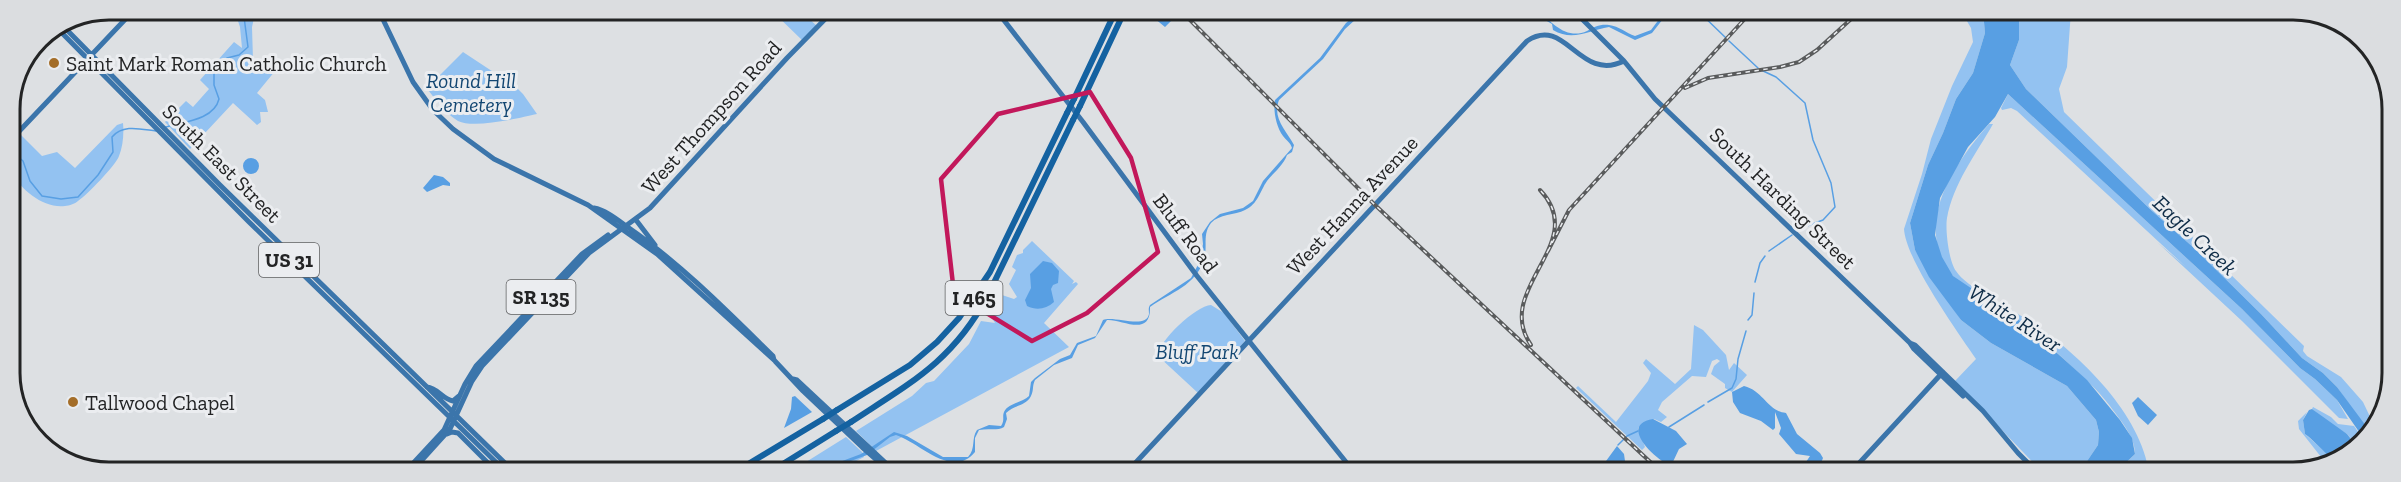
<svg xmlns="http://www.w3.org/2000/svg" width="2401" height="482" font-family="'Zilla Slab',serif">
<rect width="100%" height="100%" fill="#dde0e3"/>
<path fill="#93c2f1" d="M234 9H256L252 27 253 60 263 70 274 58 280 65 257 93 265 100 268 112H260L261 122 257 125 233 103 190 149 165 122 186 101 193 107 209 89 200 80 234 42 242 48 240 27Z
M771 10H799L817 26 803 41Z
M1961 11H1983L1985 33 1973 73 1956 99 1943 133 1928 165 1910 223 1915 250 1961 320 1991 343 2067 386 2096 420 2099 432 2098 445 2079 473H2043L1955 381 1976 359C1957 331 1906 260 1904 229L1922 174 1931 139 1952 86 1973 42 1971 28Z
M2019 11H2071L2067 67 2059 89 2064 112 2304 346 2303 351 2307 356 2341 377 2363 402 2373 423H2362L2337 387 2323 373 2302 358 2261 314 2194 248 2152 211 2026 89 2010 65 2019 40Z
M463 52 516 87 523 94 537 114C519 118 474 129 458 121 446 114 437 101 428 90L430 85Z
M2008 94 2242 309 2300 368 2315 379 2337 400 2348 419 2339 418 2242 321 2157 242 2186 267 2017 111 2011 108 2002 110 2001 108Z
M123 123C124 134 123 146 119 156 116 165 87 195 78 201 76 203 69 206 65 206 45 209 20 190 13 173L17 167 10 161 9 147 21 135 42 156 57 152 75 168 117 125Z
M1989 124H1993C1976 154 1953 184 1947 218 1945 230 1949 262 1956 271 1966 287 2007 307 2023 317 2074 348 2141 412 2149 473H2115L2135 454C2135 436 2120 420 2110 406 2098 390 2083 377 2068 363 2054 350 2040 335 2024 324 2005 311 1965 292 1952 275 1912 224 1954 164 1989 124Z
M1032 241 1074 281 1072 284 1076 282 1078 284 1044 323 1069 347 876 451 856 431 912 396 926 383 934 381 969 344 981 321 995 323 990 315 1002 295 1014 299 1017 297 1009 284 1016 270 1012 267 1017 255 1023 253V250Z
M1211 305 1224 313 1245 341 1198 393 1158 356C1158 341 1196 306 1211 305Z
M1694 325 1703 330 1726 355 1729 370 1734 363 1747 375 1732 392 1725 388V384L1711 374 1714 366 1720 361 1717 359 1712 361 1706 377 1692 376 1662 402 1658 410 1667 417 1661 422 1654 419 1638 428 1645 447 1642 450 1576 388 1578 386 1616 422 1648 381 1651 373 1643 363 1646 359 1675 384 1691 369Z
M2313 407 2331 417 2338 424 2354 426 2363 439 2359 447 2347 434 2332 425 2312 409Z
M2307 412 2303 420 2305 434 2333 459 2325 462 2299 429 2298 421Z
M846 437 862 452 864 457 835 472H790Z"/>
<path fill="#589fe3" d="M1149 10H1168L1171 21 1165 27 1154 18 1143 20Z
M1361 10H1366L1345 29 1323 59 1279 100C1272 118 1286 130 1294 145L1292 152 1287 155C1283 166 1274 172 1267 181 1260 191 1258 204 1245 210 1235 215 1219 214 1211 223 1202 235 1208 246 1204 259 1196 286 1171 292 1150 307 1151 338 1122 319 1107 320L1095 338 1078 345 1072 358 1054 365 1035 380C1032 386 1034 390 1031 396 1026 406 1014 405 1006 413L1007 419 1004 427C998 431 988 428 979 430L975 438V452C952 480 919 442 896 435L890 437 867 455 821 472H813L861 454 894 432 907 436 943 457H968C976 449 971 438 977 430L989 425 1001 426C1005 420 1002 417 1004 412 1008 403 1022 403 1029 396L1031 382 1035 378 1060 359 1070 355 1077 343 1096 336 1103 320C1114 315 1146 330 1149 314 1149 311 1148 308 1150 305L1191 278 1200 261 1203 244 1202 234 1210 222 1220 214 1243 208 1253 201 1263 181 1292 148C1290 142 1287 141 1283 136 1276 127 1273 110 1275 100L1320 58 1346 23Z
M1535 10H1540C1551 24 1568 40 1587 31 1594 27 1600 24 1609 25 1619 26 1626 33 1635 36L1651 30 1666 10H1670L1652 33 1635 40 1609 27C1589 30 1573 42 1553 30L1552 24 1545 20Z
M1983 11H2019V40L2010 65 2026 89 2152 211 2194 248 2261 314 2302 358 2323 373 2337 387 2369 430 2364 439 2337 400 2315 379 2300 368 2242 309 2008 94 1995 117 1968 147 1940 198 1935 235 1942 257 1953 276 2026 325 2087 380 2120 420 2132 438 2135 454 2115 473H2079L2098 445 2099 432 2096 420 2067 386 1991 343 1961 320 1929 277 1915 250 1910 223 1928 165 1943 133 1956 99 1973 73 1985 33Z
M243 166a8 8 0 1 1 16 0a8 8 0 1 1-16 0Z
M434 175 443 177 450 183V186L443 185 427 192 423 188Z
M1043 261 1052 263 1059 271 1058 283 1053 285 1051 289 1054 302C1046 309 1037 311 1027 306L1025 300 1031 288 1030 274Z
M1744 386C1764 391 1767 411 1786 413L1797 434 1820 453 1823 458 1819 468 1809 471 1807 468 1806 462 1810 456 1796 454 1779 434 1781 428 1775 412V428L1773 430 1761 421 1740 413 1733 402 1732 392Z
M795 396 812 412 784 428 791 409 792 397Z
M2138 397 2157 415 2148 425 2138 416 2132 403Z
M2312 409 2347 434 2358 448 2333 459C2323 452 2315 441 2305 434L2303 420 2309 410Z
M1653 419 1676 431 1687 444 1679 449 1671 466C1657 461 1617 425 1653 419Z
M1617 446 1624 454 1625 461 1622 462 1623 472H1598Z"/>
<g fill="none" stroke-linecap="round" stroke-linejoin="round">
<path stroke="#589fe3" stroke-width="1.5" d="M1697 10 1726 38
M1729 41 1758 68
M1761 70 1776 77 1805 103 1813 140 1831 183 1835 207 1823 220 1799 229
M166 127C183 122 214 120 219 99L214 85V74L227 58 239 55 248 47 244 17 237 9
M9 149 23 161 30 181 42 196 61 199 78 197 98 175 113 152 112 137C123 124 140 129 156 131
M1769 251 1792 235
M1755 282 1760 263 1765 256
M1748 320 1752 315 1754 293
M1708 402 1732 388 1736 379 1738 359 1746 331
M1669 427 1704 405
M1618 445 1627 436 1638 431"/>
<path stroke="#3b75ab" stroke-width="5" d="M378 9 413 82 433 110 453 129 494 159 588 205 657 254 774 360 803 391 862 447 887 469 892 472
M996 10 1083 122 1197 276 1354 472
M1573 10 1624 61 1655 99 1910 343 1915 345 1983 411 2018 453 2038 473
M64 27 220 185 513 471
M58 29 249 222 503 469
M9 142 135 9
M594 208C606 210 619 221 629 228 682 265 727 311 773 356L774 360
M636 220 655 245
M1910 343 1914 349 1963 396
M793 379 797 380 889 466 890 470
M427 387C438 388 442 399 453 401L459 396
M447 434 452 432 458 433 489 464 499 466
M406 471 444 430 465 384 476 366 582 254 608 235
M412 471 450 429 472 381 482 366 589 253 650 208 787 58 834 10
M1127 472 1527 41C1566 15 1579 83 1624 61
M1851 472 1943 372"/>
<path stroke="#1462a1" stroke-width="6" d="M1074 99 1116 10
M1080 106 1125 10
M837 410 910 365 937 342 959 318 990 272 1067 113
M851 422C910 383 952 362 987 297L1073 120
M501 467 503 471
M735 472 823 419
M770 472 836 431"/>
<g stroke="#595b5c" stroke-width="4">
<path id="rail" d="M1180 10 1375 205 1661 472
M1685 88 1708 78 1780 67 1799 62 1817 50 1861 10
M1548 251 1569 210 1753 10
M1531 345C1492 289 1591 243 1540 190"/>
</g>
<use href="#rail" stroke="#ebedf0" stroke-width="1.5" stroke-dasharray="4.5" stroke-linecap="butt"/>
<path stroke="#1462a1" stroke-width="6" d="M1067 113 1074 99
M1073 120 1080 106
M823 419 837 410
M836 431 851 422"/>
</g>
<path fill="none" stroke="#c2185b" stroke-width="4.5" stroke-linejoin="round" d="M1090 92 1131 158 1158 252 1087 313 1032 341 954 293 941 179 998 114Z"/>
<g fill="#a46e29" stroke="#ebedf0" stroke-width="2">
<circle cx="54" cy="63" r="6"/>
<circle cx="73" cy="402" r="6"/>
</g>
<g text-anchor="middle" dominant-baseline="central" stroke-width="6" stroke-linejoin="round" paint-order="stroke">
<g fill="#ebedf0" stroke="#5f6062" stroke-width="1.5">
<rect x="259" y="243" width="60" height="34" rx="4.5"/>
<rect x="506.5" y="280" width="69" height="34" rx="4.5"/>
<rect x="945.5" y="281" width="57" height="34" rx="4.5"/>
</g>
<g font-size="20" font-weight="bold" fill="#232425">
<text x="289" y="260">US 31</text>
<text x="541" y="297">SR 135</text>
<text x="974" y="298">I 465</text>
</g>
<g font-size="21" fill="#232425" stroke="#ebedf0" text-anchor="start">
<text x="66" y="63">Saint Mark Roman Catholic Church</text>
<text x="85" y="402">Tallwood Chapel</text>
</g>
<g font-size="21" font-style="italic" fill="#124672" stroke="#ebedf0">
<text x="471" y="80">Round Hill<tspan x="471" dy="24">Cemetery</tspan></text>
<text x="1197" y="351">Bluff Park</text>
</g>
<g font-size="21" fill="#232425" stroke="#ebedf0">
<text transform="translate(711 117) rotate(-48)">West Thompson Road</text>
<text transform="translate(222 163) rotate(45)">South East Street</text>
<text transform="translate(1783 198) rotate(44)">South Harding Street</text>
<text transform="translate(1352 205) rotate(-47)">West Hanna Avenue</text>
<text transform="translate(1186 233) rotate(53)">Bluff Road</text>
</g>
<g font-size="22" font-style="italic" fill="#0e2c47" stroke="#ebedf0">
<text transform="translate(2195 235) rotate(43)">Eagle Creek</text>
<text transform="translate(2015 318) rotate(33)">White River</text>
</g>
</g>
<path d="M0 0H2401V482H0ZM109 20H2293A89 89 0 0 1 2382 109V373A89 89 0 0 1 2293 462H109A89 89 0 0 1 20 373V109A89 89 0 0 1 109 20Z" fill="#dbdde0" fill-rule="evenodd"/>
<path fill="none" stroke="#232425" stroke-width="3" d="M109 20H2293A89 89 0 0 1 2382 109V373A89 89 0 0 1 2293 462H109A89 89 0 0 1 20 373V109A89 89 0 0 1 109 20Z"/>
</svg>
